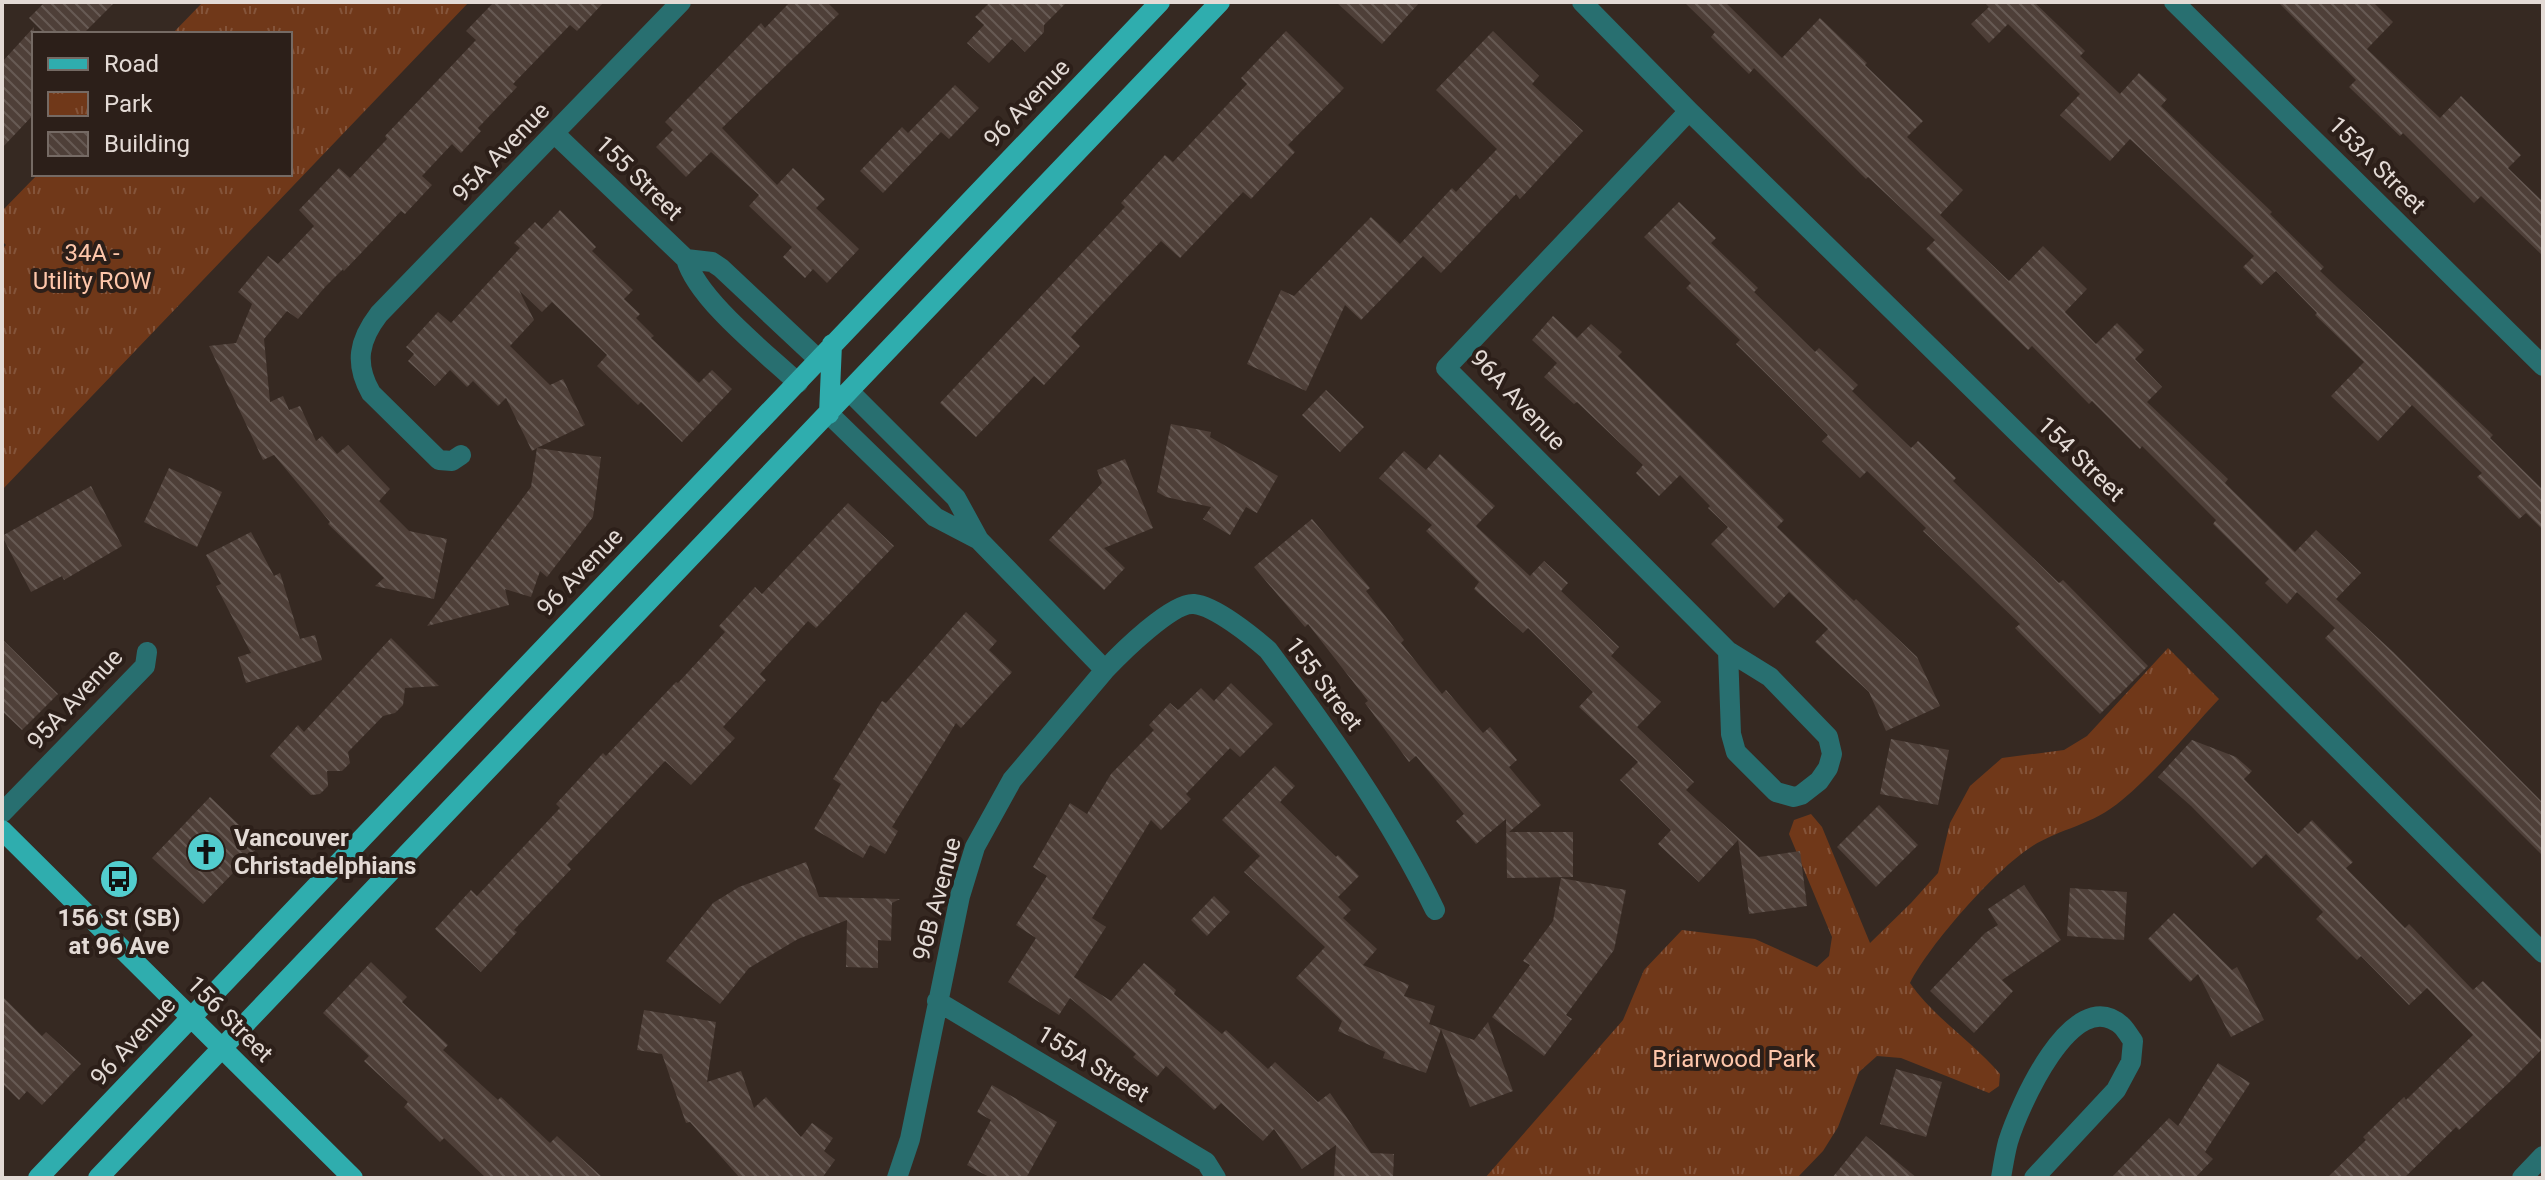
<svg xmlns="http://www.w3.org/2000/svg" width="2545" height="1180" font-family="Roboto,sans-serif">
<defs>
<pattern id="park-tufts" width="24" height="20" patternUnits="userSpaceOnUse" patternTransform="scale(2)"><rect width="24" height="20" fill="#703819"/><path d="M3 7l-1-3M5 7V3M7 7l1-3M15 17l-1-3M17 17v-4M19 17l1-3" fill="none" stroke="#84543a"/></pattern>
<pattern id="building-back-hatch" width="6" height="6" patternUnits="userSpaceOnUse" patternTransform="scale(2)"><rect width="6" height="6" fill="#4e3f38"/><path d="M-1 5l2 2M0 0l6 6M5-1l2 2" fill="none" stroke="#675a54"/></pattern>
</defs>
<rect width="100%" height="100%" fill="#362922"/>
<path fill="url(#park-tufts)" d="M203 2H469L2 490V249L6 245 2 241V211L38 174H290V34H172Z
M2168 648 2219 699C2188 732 2157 771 2122 800 2092 826 2060 828 2031 847 1994 871 1930 944 1910 983 1934 1018 1972 1041 2000 1074L1999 1086 1989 1093 1901 1058 1877 1056 1859 1072 1838 1127 1823 1151 1797 1178H1485L1623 1020 1644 970 1682 930 1755 939 1817 967 1829 956 1832 937 1789 834 1794 820 1811 814 1822 827 1870 943 1911 903 1938 873 1950 823 1970 786 2002 758 2064 750 2087 736Z"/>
<path fill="url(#building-back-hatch)" d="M45 2H115L83 34H45L29 18Z
M494 2H604L577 31 570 25 513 84 517 87 478 128 481 131 461 153 452 144 422 176 432 185 405 214 401 211 344 271 343 269 325 287 298 319 287 311 264 339 270 402 283 396 289 410 300 406 316 441 322 436 337 454 348 445 390 489 379 501 409 531 447 539 434 599 375 586 384 578 328 524 330 522 274 455 263 460 209 346 236 343 252 304 238 292 268 256 278 264 314 226 299 210 339 168 350 178 387 139 385 136 476 40 466 31Z
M790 2H827L839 14 722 128 777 185 793 168 825 199 816 208 859 249 827 283 813 269 805 278 783 257 792 247 749 206 759 195 711 152 686 177 656 147 673 130 665 122 761 23 765 28Z
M990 2H1067L1044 25V32L1025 52 1012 39 989 63 967 43 984 25 975 17Z
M1336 2H1420L1382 44Z
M1684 2H1725L1782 58 1820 18 1867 63 1865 65 1923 121 1907 137 1963 190 1940 215 2009 281 2043 246 2087 289 2065 312 2096 344 2117 323 2144 350 2135 359 2162 387 2147 402 2228 479 2225 483 2295 552 2316 530 2361 573 2336 599 2393 652 2543 803V856L2325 638 2335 628 2297 592 2287 604 2265 583 2269 579 2213 524 2216 520 2142 446 2140 449 2092 401 2089 404 2032 346 2028 350 1984 307 1926 249 1935 240 1868 177 1866 179 1754 68 1749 74 1711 37 1715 32Z
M1984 2H2034L2085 51 2080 56 2120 94 2139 73 2167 99 2161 106 2272 212 2270 214 2324 267 2320 271 2493 435 2490 438 2543 490V530L2526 513 2519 519 2477 477 2482 473 2412 405 2378 441 2331 396 2364 362 2315 315 2317 313 2276 271 2261 285 2243 267 2254 256 2130 139 2110 161 2060 115 2080 94 2008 24 1989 43 1971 24 1989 7Z
M2278 2H2373L2393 22 2367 49 2440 118 2461 96 2521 155 2508 168 2543 202V256L2481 196 2474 203 2403 133 2400 136 2349 87 2356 80Z
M34 27V114L2 148V62Z
M1286 31 1344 88 1288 145 1295 152 1251 199 1243 192 1180 258 1161 241 1071 337 1080 346 1044 385 1034 376 976 437 940 403 1125 207 1121 203 1165 155 1173 162 1247 84 1241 78Z
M1493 31 1539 76 1532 84 1583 131 1520 199 1516 194 1441 273 1423 256 1361 320 1345 305 1306 391 1247 364 1281 290 1294 296 1371 217 1400 244 1452 188 1456 192 1497 149 1436 90Z
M955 85 979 108 949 139 941 132 883 193 860 171 902 127 908 133Z
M1679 202 1716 238 1711 243 1758 288 1754 292 1815 352 1819 348 1858 385 1852 391 1911 448 1918 441 1956 478 1953 481 2059 583 2063 580 2148 666 2100 714 2015 628 2020 624 1923 531 1926 528 1867 471 1860 478 1822 441 1828 435 1736 344 1740 340 1686 288 1691 283 1644 237Z
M560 210 596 247 592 251 633 290 624 299 640 314 636 318 654 336 651 338 699 383 712 370 732 389 682 442 641 402 638 405 597 366 607 355 552 302 542 312 519 290 534 320 510 346 550 385 563 379 585 425 537 448 601 457 593 517 547 577 540 571 531 597 505 589 509 605 427 626 531 487 537 448 532 451 506 398 498 406 473 381 467 387 450 370 435 386 408 361 414 354 406 347 438 312 451 323 520 248 514 243 535 222 542 229Z
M1553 316 1577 338 1591 324 1622 352 1618 356 1784 520 1777 527 1854 601 1856 599 1917 657 1940 706 1886 731 1869 692 1815 642 1828 629 1789 592 1774 608 1711 544 1728 527 1708 508 1710 506 1680 475 1659 496 1636 473 1643 465 1577 402 1574 404 1544 377 1557 363 1532 340Z
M1326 390 1364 427 1340 452 1302 415Z
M1171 424 1211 432 1210 437 1278 476 1257 513 1246 507 1230 535 1203 519 1211 507 1166 497 1157 492Z
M1404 451 1426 470 1440 454 1495 506 1476 526 1530 576 1544 561 1568 583 1561 591 1619 647 1611 656 1661 702 1637 727 1694 782 1686 790 1759 857 1800 851 1807 906 1749 914 1738 840 1699 882 1658 844 1671 830 1620 780 1638 762 1579 707 1593 692 1528 628 1523 633 1474 589 1479 582 1426 531 1432 525 1379 478Z
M1125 459 1153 528 1104 548 1125 568 1104 590 1049 540 1102 483 1097 470Z
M169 468 222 492 197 547 144 522Z
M91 486 122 546 64 580 62 576 31 592 2 536Z
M848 503 894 546 816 628 808 621 760 674 766 680 723 727 735 738 691 785 665 761 567 865 571 869 514 930 517 932 481 972 435 929 471 890 477 896 560 808 556 804 603 753 606 756 676 682 678 683 725 632 719 626 755 587 762 594Z
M1312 519 1370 588 1366 591 1404 640 1401 643 1442 694 1446 690 1483 733 1490 727 1517 760 1509 767 1541 805 1509 832H1573V877L1507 878 1506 819 1476 844 1456 821 1464 814 1416 756 1409 762 1365 703 1368 701 1308 624 1305 627 1254 567Z
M251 532 274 576 280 573 300 639 315 635 322 660 246 683 238 657 251 653 216 586 221 584 206 555Z
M966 612 997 641 989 650 1012 672 961 728 956 723 892 827 898 831 885 854 870 845 863 858 814 829 841 784 833 779 882 701 886 703Z
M391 638 439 686 405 688 403 705 395 713 383 716 348 752 350 763 342 771H327L328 786 320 794 311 795 270 756 298 725 304 732Z
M2 639 58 694 22 730 2 711Z
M1231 683 1273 724 1240 757 1230 748 1186 794 1191 799 1161 830 1151 820 1092 918 1106 927 1074 977 1111 1001 1144 963 1176 990 1174 994 1222 1034 1226 1030 1268 1069 1275 1062 1318 1102 1330 1093 1371 1153 1394 1154 1393 1178H1334L1336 1145 1302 1169 1274 1129 1263 1141 1221 1103 1214 1110 1166 1066 1157 1077 1133 1057 1136 1054 1070 998 1059 1015 1008 982 1036 938 1016 925 1047 876 1033 867 1070 803 1087 814 1111 774 1154 730 1149 725 1170 703 1178 710 1201 688 1214 701Z
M1891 739 1949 750 1938 805 1880 794Z
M2192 740 2236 757 2252 771 2244 779 2298 834 2312 820 2353 862 2346 868 2405 928 2409 924 2473 990 2483 981 2543 1041V1048L2515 1077 2459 1130 2456 1127 2404 1178H2327L2366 1140 2363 1137 2404 1097 2406 1100 2473 1035 2427 988 2409 1005 2361 956 2357 960 2316 919 2323 912 2266 854 2252 868 2191 806 2158 777Z
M1275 766 1295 786 1280 802 1336 857 1338 855 1359 876 1338 897 1351 910 1343 918 1377 949 1363 965 1409 985 1404 996 1435 1006 1429 1024 1474 1040 1488 1022 1513 1091 1470 1107 1441 1029 1426 1073 1383 1058 1385 1052 1338 1031 1342 1021 1296 978 1325 947 1244 872 1260 856 1222 820Z
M210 797 260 845 203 904 152 858Z
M1879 805 1918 845 1876 887 1837 847Z
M806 862 819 897 900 899 892 903 891 941 878 940V968L846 967 847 920 798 939 749 968 720 1004 666 961 713 903 739 887Z
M1561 878 1626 890 1614 950 1566 1015 1572 1019 1544 1056 1492 1017 1530 965 1523 961 1553 921Z
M2024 885 2061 940 2002 980 2013 991 1974 1033 1930 991 1985 933 1998 925 1988 909Z
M2070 888 2127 892 2124 940 2067 936Z
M1214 896 1230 912 1207 936 1191 920Z
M2174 913 2232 970 2237 967 2264 1020 2231 1037 2198 974 2190 982 2148 939Z
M371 962 407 997 402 1002 448 1045 443 1050 498 1100 501 1097 550 1143 557 1136 603 1178H486L444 1138 440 1142 404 1107 408 1102 364 1061 369 1056 323 1013Z
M2 996 42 1036 46 1032 81 1064 42 1105 27 1091 19 1100 2 1083Z
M644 1010 716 1022 707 1082 741 1071 754 1108 766 1097 801 1137 812 1123 833 1138 824 1151 835 1160 822 1178H740L690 1122 686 1123 662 1054 637 1050Z
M2218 1063 2250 1083 2205 1152 2213 1159 2195 1178H2111L2169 1118 2178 1126Z
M1896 1069 1942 1082 1926 1137 1880 1124Z
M992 1085 1057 1122 1026 1178H991L967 1165 991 1120 977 1112Z
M1866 1136 1917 1178H1832Z"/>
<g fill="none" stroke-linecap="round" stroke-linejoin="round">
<path stroke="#286f70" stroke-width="20" d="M1582 2 1689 111 2228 639 2543 953
M2174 2 2543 366
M1689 111 1446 368 1728 651 1770 677 1828 737 1832 754 1828 768 1819 781 1801 795 1794 797 1776 792 1736 752 1731 734 1728 651
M555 134 686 259C697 299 766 353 798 383
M686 259 712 262 721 268 818 359
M850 392 956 498 979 540 1105 670C1120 654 1172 602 1194 604 1215 606 1252 636 1268 650 1330 733 1390 817 1435 910
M829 414 935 517 979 540
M461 455 452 461 439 460 371 393C354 363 359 340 379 314L681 2
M2 813 145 666 147 652
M937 1001 1206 1162 1216 1178
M897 1178 910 1139 960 896 975 847 1012 780 1105 670
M2001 1178C2003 1166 2005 1153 2008 1142 2018 1109 2073 981 2122 1026 2126 1030 2130 1037 2133 1041L2131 1062 2116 1090 2034 1178
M2522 1178 2543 1156"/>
<path stroke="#2fadae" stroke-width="20" d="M829 414 832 344
M2 830 353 1178
M38 1178 1160 2
M98 1178 1220 2"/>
</g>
<defs>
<g id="church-disc" transform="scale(2)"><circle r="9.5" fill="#52cdce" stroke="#2c1f19"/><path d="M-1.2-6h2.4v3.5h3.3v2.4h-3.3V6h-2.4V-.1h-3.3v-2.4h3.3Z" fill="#111"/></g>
<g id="bus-disc" transform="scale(2)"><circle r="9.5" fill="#52cdce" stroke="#2c1f19"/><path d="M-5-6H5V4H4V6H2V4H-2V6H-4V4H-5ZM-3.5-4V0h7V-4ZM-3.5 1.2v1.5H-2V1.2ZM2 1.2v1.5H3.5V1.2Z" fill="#111"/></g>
</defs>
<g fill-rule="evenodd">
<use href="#church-disc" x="206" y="852"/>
<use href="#bus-disc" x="119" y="879"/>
</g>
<g text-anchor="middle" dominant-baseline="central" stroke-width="8" stroke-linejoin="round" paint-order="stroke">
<g font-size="24" fill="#e3dad5" stroke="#2c1f19">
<text transform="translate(1027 103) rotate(-46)">96 Avenue</text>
<text transform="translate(501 152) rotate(-46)">95A Avenue</text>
<text transform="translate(2377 165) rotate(45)">153A Street</text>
<text transform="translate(639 178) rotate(44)">155 Street</text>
<text transform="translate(1518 400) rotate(47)">96A Avenue</text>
<text transform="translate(2081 459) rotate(44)">154 Street</text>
<text transform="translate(580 572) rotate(-46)">96 Avenue</text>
<text transform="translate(1324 684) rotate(53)">155 Street</text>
<text transform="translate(75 699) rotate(-47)">95A Avenue</text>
<text transform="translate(937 899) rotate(-75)">96B Avenue</text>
<text transform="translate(230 1019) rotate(45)">156 Street</text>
<text transform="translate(133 1041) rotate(-47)">96 Avenue</text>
<text transform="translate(1093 1064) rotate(31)">155A Street</text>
</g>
<g font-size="24" fill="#fec6aa" stroke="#2c1f19">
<text x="92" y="253">34A -<tspan x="92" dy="28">Utility ROW</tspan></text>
<text x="1734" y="1059">Briarwood Park</text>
</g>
<g font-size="24" font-weight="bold" fill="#e3dad5" stroke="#2c1f19" text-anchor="start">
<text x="234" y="838">Vancouver<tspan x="234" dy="28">Christadelphians</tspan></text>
<text x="119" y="918" text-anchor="middle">156 St (SB)<tspan x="119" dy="28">at 96 Ave</tspan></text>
</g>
</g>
<rect width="2545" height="1180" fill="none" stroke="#e3dad5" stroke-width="8"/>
<rect x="32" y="32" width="260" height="144" fill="#2c1f19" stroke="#756a64" stroke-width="2"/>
<rect x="48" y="58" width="40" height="12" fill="#2fadae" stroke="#756a64" stroke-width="2"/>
<text x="104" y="72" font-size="24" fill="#e3dad5">Road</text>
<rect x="48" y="92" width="40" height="24" fill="url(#park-tufts)" stroke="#756a64" stroke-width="2"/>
<text x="104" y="112" font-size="24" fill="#e3dad5">Park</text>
<rect x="48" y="132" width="40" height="24" fill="url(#building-back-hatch)" stroke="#756a64" stroke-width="2"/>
<text x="104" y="152" font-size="24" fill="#e3dad5">Building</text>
</svg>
